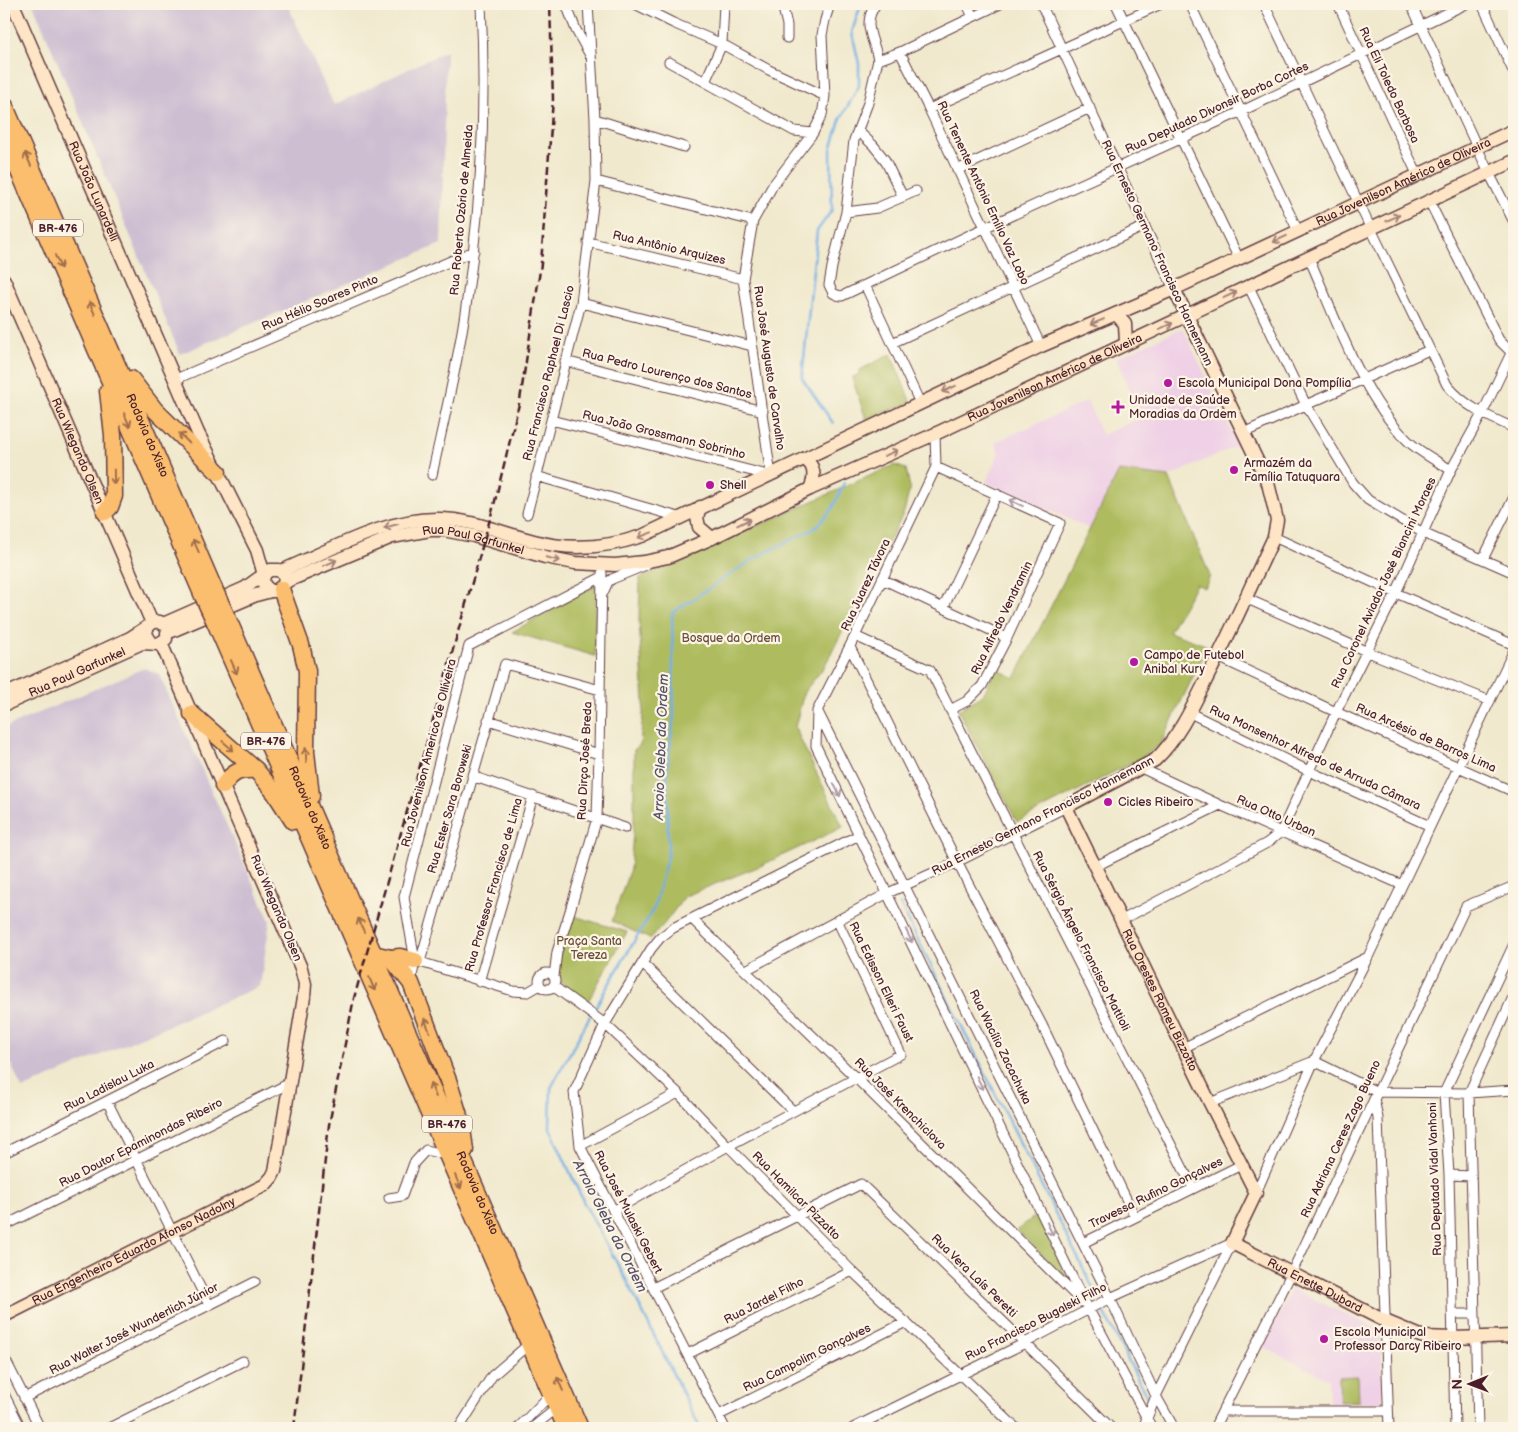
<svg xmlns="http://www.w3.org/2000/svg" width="1518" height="1432" font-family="'Balsamiq Sans',sans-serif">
<rect width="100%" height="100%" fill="#fcf5e5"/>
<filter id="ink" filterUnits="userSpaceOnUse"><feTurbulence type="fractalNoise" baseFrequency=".02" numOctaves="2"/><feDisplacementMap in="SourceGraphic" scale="10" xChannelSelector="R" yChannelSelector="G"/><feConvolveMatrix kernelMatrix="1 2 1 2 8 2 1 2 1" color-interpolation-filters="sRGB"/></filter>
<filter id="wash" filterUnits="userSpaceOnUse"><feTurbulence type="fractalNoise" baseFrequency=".0096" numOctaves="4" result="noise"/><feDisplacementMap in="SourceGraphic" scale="20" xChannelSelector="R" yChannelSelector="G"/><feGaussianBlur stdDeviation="1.12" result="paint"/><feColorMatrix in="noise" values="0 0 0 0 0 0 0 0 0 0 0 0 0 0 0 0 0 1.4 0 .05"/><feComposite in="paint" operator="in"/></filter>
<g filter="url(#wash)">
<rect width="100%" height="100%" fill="#f0e9cd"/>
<path fill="#efd0e6" d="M1183 328 1238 445 1169 477 1119 471 1090 529 986 482 999 453 995 442 1087 401 1102 435 1142 417 1116 358Z
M1292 1289 1381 1331 1383 1402 1329 1404 1328 1379 1263 1347Z"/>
<path fill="#cdbed2" d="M33 4H287L334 105 446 51 441 244 180 354Z
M144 668 159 674 270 921 260 986 22 1089 4 1048V728Z"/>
<path fill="#aebc5f" stroke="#7c6e45" d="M891 354 911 403 866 419 852 378 860 373V370Z
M894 465 906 469 910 488 904 512 824 667 804 692 795 727 804 747 843 827 760 866 685 896 664 924 650 939 612 921 630 869 634 820V750L640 745 644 703 639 620 640 578Z
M1119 471 1169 477 1210 576 1205 588 1196 584 1169 632 1208 646 1160 745 1139 759 1017 822 958 710 983 695 996 669 1015 678Z
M596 585 595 656 512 632Z
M574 916 627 932 587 1003C579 997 565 989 560 980 552 964 568 932 574 916Z
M1039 1213 1069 1282 1017 1230Z
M1358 1376 1359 1401 1340 1402 1339 1377Z"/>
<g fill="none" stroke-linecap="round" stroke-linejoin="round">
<path stroke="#73aee4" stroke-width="2.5" d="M833 423 802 378 817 231 832 210 831 150 840 120 859 86V64L852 32 861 4
M900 904 1098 1298
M593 1011 654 908 668 854 667 769 674 715 672 613 755 558 815 528 833 508 844 483
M590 1016 551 1088 550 1128 584 1203 629 1285 700 1428
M1104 1313 1149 1401
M1160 1423 1164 1428"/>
</g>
</g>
<g filter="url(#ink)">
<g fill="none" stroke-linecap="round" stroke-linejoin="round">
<g stroke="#633d43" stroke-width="11">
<path id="street" d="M566 4 576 30 590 55
M635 4 673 23 722 44 769 70 825 96
M782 4 787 25V38
M876 4C861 25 874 38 878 60L900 52 1000 4
M967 4 973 17
M1041 4 1174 289
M1116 4 1239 259
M1190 4 1298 231
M1264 4 1371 229 1447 385C1465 407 1489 417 1514 428
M1338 4 1418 176
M1411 4 1489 173 1514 222
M1482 4 1514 73
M900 52 929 109 1041 346
M878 60 868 103 854 140 846 212 832 267 829 285 833 293 837 295 842 296 865 285 984 228 1240 112 1466 4
M669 62 794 131 813 133
M705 82 722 44 724 4
M929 109 1161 4
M595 119 684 147
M858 131 873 145 885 160 903 197
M957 170 1090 108
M596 181 753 221
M1429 201 1499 340 1514 355
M846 212 877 208 916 191
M588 242 743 279
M1309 258C1335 316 1361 395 1407 440 1419 452 1437 461 1451 470
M865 285 920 403
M1249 287 1306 405 1353 483 1368 500 1423 533 1514 573
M581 303 752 346
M892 343 1145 226
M565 361 763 411
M176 379 474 251
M551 420 771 476 743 279 753 221 773 185 813 133 822 115 825 96 822 35 825 20 830 4
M1243 433 1429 350
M935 434 936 467 855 636 817 711 816 746 1077 1287 1152 1428
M936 467 1060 523 1007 638 982 686 967 701 950 710
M432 475C445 415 460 354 468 292 482 197 486 100 481 4
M536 476 682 518
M527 514 581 303 596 181 595 119 588 4
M1274 537 1396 593 1514 645
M1483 559 1514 497
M882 579 1007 638
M603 593 608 582 612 579 646 565
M1245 598 1368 652 1490 701
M943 608 997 494
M855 636 930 670 1193 1188
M850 647 957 862 1041 1023 1135 1217
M1218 657 1336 712 1514 792
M818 712 1110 1298 1156 1396 1174 1428
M1190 713 1309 771 1430 826
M488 720 599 754
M1141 768 1220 805 1402 885
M472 776 625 828
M1096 866 1220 805
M692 919 857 1079 1082 1302
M1122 920 1267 843 1281 832 1336 712 1396 593 1451 470 1482 414 1514 347
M417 961 513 991 528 992 540 985
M420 962 505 664 600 690
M642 963 793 1111
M746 970 888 893 957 862 1066 807
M539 981a8 8 0 1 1 16 0a8 8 0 1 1-16 0Z
M554 976 557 952 570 911 597 818 599 754 602 573
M411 982 415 961 404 897 469 646 602 577
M479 982 533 796
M553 986 605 1024 678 1093 728 1146 852 1271 1016 1428
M1183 1048 1368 957
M1374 1099 1378 1118 1389 1428
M107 1101 209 1305
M1210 1103 1314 1061 1377 1092 1469 1093 1514 1090
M580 1146 678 1093
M4 1153 226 1041
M1449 1175 1471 1176
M1256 1193 1314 1061 1368 957 1514 650
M389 1198 402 1196 414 1163 426 1150 447 1155
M613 1211 728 1146 901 1054 837 920
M4 1226 290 1083
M1083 1243 1241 1165
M653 1288 861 1184 1025 1343 1111 1428
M1453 1314H1474
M688 1354 852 1271
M4 1357 40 1428
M4 1394 21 1428
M24 1398 255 1282
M1223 1411H1388
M719 1415 906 1322
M109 1428 243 1361
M459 1428 492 1376 529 1344
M518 1428 551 1394
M532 1428 557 1408
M725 1428 580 1146 574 1092 605 1024 651 949 660 938 673 928 859 835
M853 1428 1025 1343 1110 1298 1232 1243
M1143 1428 1156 1396 1232 1243
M1214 1428 1291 1274 1466 906 1514 886
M1455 1428 1449 1175 1444 1093 1514 944
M1478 1428 1469 1093 1514 995"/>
</g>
<g stroke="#633d43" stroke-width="15">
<g id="secondary">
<path id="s1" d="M13 4 198 433 257 550 264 575 263 582 265 586 271 591"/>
<path id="s2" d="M4 280 152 623"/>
<path id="s3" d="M1174 289 1268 483 1277 520 1274 537C1252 583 1232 630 1208 676 1193 706 1179 737 1155 760L1066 807 1210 1103 1256 1193 1232 1243 1385 1321 1423 1337 1453 1338 1514 1336"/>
<path d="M1116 314 1125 324 1126 343"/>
<path d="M803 459C816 464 815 478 810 489"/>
<path d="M700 507 697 517 699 527 712 538"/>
<path id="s4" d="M281 571C329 551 385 518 438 519 472 519 502 533 534 541 571 551 606 548 642 536L1041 346 1174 289 1514 130"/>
<path id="s5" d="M285 582 392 537 430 530H443L474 536 545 557 575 563 615 565 644 562 668 557 712 538 810 489 935 434 1514 161"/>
<path d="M163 624 245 588 270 570H279L285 576 284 585 277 591H271L256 595 167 633"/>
<path d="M151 642 146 634C146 626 152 621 160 622"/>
<path d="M4 695 130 638 147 627"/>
<path id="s6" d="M4 705 142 643 158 644 166 639"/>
<path id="s7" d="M4 1316 265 1185 272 1177 275 1171 304 997 305 984 301 968 161 643"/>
</g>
</g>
<g stroke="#633d43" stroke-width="19">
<g id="highway">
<path id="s8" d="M4 104 215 591"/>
<path d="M4 137 203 596"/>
<path d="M131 379 155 410 218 472"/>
<path d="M105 512 110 507 114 496 113 435 108 391"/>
<path d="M281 589 301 645 307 671 306 752 311 796"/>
<path id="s9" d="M227 617 580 1428"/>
<path d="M215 622 566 1428"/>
<path d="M192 714 256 770 275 793 293 821"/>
<path d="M223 786C232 772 239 769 256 770"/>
<path d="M373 954 391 958 411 983 449 1083 461 1122 465 1150"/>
<path d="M391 958 400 957 415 961"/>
</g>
</g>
<use href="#street" stroke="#fff" stroke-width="9"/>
<use href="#secondary" stroke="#fde5c5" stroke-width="12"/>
<use href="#highway" stroke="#fbbe6e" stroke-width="16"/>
<path stroke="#4a1f2b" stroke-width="2.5" stroke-dasharray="8 4" stroke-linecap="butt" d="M294 1428 329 1125 354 998 494 505 520 400 541 264 553 99 550 4"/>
<g stroke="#633d43" stroke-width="19" stroke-linecap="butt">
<path id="highway-bridge" d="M215 591 227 617
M203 596 215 622"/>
</g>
<use href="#highway-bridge" stroke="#fbbe6e" stroke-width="16"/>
</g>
<defs><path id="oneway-shaft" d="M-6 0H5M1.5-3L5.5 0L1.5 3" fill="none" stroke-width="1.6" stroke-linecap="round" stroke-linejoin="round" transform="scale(1.25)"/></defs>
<g stroke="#a26e4c">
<use href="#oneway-shaft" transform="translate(28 159) rotate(-113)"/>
<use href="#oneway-shaft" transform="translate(58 262) rotate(66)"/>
<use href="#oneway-shaft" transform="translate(92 308) rotate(-113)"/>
<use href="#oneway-shaft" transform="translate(127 420) rotate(66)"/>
<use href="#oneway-shaft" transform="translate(184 438) rotate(-135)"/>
<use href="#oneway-shaft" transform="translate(114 477) rotate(89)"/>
<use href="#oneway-shaft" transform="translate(196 546) rotate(-114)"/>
<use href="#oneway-shaft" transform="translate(234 667) rotate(66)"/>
<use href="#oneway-shaft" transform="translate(228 746) rotate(41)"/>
<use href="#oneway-shaft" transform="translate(306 755) rotate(-93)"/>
<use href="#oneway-shaft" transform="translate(361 925) rotate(-114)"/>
<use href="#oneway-shaft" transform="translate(372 984) rotate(67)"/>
<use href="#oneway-shaft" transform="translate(427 1025) rotate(-111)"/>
<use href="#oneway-shaft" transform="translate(433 1090) rotate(-113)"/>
<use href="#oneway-shaft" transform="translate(458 1182) rotate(66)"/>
<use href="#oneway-shaft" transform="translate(560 1384) rotate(-113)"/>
</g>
<g stroke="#a48278">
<use href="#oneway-shaft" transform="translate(1393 218) rotate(-25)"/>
<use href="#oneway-shaft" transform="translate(1280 239) rotate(155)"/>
<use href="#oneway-shaft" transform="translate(1230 295) rotate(-25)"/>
<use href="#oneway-shaft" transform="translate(1097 322) rotate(157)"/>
<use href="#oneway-shaft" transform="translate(1166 326) rotate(-24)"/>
<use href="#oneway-shaft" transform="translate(949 389) rotate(155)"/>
<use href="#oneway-shaft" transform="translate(891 453) rotate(-24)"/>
<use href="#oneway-shaft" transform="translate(744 522) rotate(-26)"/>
<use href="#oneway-shaft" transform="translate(391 526) rotate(165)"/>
<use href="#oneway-shaft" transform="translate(645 535) rotate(159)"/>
<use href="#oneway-shaft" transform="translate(553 559) rotate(14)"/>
<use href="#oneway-shaft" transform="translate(330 563) rotate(-23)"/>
</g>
<g stroke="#ae9aa0">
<use href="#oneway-shaft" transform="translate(1016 503) rotate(-156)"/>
<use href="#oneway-shaft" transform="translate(837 790) rotate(64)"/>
<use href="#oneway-shaft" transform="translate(909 936) rotate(64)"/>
<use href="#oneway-shaft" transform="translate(980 1083) rotate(64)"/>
<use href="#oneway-shaft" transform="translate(1050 1229) rotate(65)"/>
</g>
</g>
<g fill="#b5179e" stroke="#fcf5e5" stroke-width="2">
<circle cx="1168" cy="383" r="5"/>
<path d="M1115.5 399.5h5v5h5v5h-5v5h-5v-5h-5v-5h5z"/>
<circle cx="1234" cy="470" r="5"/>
<circle cx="710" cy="485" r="5"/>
<circle cx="1134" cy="662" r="5"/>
<circle cx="1108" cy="802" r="5"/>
<circle cx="1324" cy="1339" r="5"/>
</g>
<g text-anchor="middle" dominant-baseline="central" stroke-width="4.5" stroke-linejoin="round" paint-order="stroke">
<g fill="#fcf5e5" stroke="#7f5f63" stroke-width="1">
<rect x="33" y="219.5" width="50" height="17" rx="4"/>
<rect x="241" y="732.5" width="50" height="17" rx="4"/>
<rect x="422" y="1115.5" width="50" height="17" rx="4"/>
</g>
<g font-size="11" font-weight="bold" fill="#4a1f2b">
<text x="58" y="228">BR-476</text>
<text x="266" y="741">BR-476</text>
<text x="447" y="1124">BR-476</text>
</g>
<g font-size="12" fill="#4a1f2b" stroke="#fcf5e5">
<text transform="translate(1389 85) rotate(65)">Rua Eli Toledo Barbosa</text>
<text transform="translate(1217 108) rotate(-25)">Rua Deputado Divonsir Borba Cortes</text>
<text stroke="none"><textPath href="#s4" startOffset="1215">Rua Jovenilson Américo de Oliveira</textPath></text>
<text stroke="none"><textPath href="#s1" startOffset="204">Rua João Lunardelli</textPath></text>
<text transform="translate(983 193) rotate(65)">Rua Tenente Antônio Emílio Vaz Lobo</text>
<text transform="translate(462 210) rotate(-85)">Rua Roberto Ozório de Almeida</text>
<text transform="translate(669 248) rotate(13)">Rua Antônio Arquizes</text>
<text transform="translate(1157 253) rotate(65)">Rua Ernesto Germano Francisco Hannemann</text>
<text transform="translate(320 303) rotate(-23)">Rua Hélio Soares Pinto</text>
<text transform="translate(769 368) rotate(82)">Rua José Augusto de Carvalho</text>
<text transform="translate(549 373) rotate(-76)">Rua Francisco Raphael Di Lascio</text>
<text transform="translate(667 374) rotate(14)">Rua Pedro Lourenço dos Santos</text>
<text stroke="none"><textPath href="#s5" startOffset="824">Rua Jovenilson Américo de Oliveira</textPath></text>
<text transform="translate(664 435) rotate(14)">Rua João Grossmann Sobrinho</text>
<text stroke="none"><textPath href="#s8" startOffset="361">Rodovia do Xisto</textPath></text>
<text stroke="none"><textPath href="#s2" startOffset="186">Rua Wiegando Olsen</textPath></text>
<text stroke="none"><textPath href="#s5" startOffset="199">Rua Paul Garfunkel</textPath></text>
<text transform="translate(1384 583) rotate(-65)">Rua Coronel Aviador José Biancini Moraes</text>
<text transform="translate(866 585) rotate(-65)">Rua Juarez Távora</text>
<text transform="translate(1002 618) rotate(-64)">Rua Alfredo Vendramin</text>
<text stroke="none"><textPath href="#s6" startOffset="80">Rua Paul Garfunkel</textPath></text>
<text transform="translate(1426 738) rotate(24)">Rua Arcésio de Barros Lima</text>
<text transform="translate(429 753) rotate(-76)">Rua Jovenilson Americo de Olliveira</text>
<text transform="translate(1315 758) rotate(25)">Rua Monsenhor Alfredo de Arruda Câmara</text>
<text transform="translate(585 761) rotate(-87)">Rua Dirço José Breda</text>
<text stroke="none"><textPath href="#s9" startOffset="208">Rodovia do Xisto</textPath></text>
<text transform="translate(450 809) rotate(-74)">Rua Ester Sara Borowski</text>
<text transform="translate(1043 816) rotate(-27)">Rua Ernesto Germano Francisco Hannemann</text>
<text transform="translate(1276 816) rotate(24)">Rua Otto Urban</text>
<text transform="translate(494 885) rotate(-74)">Rua Professor Francisco de Lima</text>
<text transform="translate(276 908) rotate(67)">Rua Wiegando Olsen</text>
<text transform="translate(1081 941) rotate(63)">Rua Sérgio Ângelo Francisco Mattioli</text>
<text transform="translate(881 982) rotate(64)">Rua Edisson Elleri Faust</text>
<text stroke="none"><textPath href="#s3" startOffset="840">Rua Orestes Romeu Bizzotto</textPath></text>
<text transform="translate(1000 1047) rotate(64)">Rua Wacílio Zacachuka</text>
<text transform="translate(109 1086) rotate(-27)">Rua Ladislau Luka</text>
<text transform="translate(900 1104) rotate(45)">Rua José Krenchiclova</text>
<text transform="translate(1341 1139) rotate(-65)">Rua Adriana Ceres Zago Bueno</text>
<text transform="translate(141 1143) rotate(-27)">Rua Doutor Epaminondas Ribeiro</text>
<text transform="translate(1435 1179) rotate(-92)">Rua Deputado Vidal Vanhoni</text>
<text stroke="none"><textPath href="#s9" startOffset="628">Rodovia do Xisto</textPath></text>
<text transform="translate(1156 1193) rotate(-26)">Travessa Rufino Gonçalves</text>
<text transform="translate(796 1196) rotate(45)">Rua Hamilcar Pizzatto</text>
<text transform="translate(628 1212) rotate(63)">Rua José Mulaski Gebert</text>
<text stroke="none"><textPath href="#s7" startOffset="145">Rua Engenheiro Eduardo Afonso Nadolny</textPath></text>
<text transform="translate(974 1276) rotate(44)">Rua Vera Laís Peretti</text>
<text stroke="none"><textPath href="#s3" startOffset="1204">Rua Enette Dubard</textPath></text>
<text transform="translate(764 1301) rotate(-27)">Rua Jardel Filho</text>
<text transform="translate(1036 1322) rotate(-27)">Rua Francisco Bugalski Filho</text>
<text transform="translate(134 1329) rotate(-27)">Rua Walter José Wunderlich Júnior</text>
<text transform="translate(807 1358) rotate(-26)">Rua Campolim Gonçalves</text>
</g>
<g font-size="12" fill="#4a1f2b" stroke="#fcf5e5" text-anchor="start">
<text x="1178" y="383">Escola Municipal Dona Pompília</text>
<text x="1129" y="400">Unidade de Saúde<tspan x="1129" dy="14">Moradias da Ordem</tspan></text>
<text x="1244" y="463">Armazém da<tspan x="1244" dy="14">Família Tatuquara</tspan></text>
<text x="720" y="485">Shell</text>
<text x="1144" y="655">Campo de Futebol<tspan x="1144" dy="14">Anibal Kury</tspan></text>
<text x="1118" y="802">Cicles Ribeiro</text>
<text x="1334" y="1332">Escola Municipal<tspan x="1334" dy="14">Professor Darcy Ribeiro</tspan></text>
</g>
<g font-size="12" fill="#684e3b" stroke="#fcf5e5">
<text x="731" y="638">Bosque da Ordem</text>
<text x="589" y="941">Praça Santa<tspan x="589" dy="14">Tereza</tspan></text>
</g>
<g font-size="14" font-style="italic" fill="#58516c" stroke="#fcf5e5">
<text transform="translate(661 747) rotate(-88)">Arroio Gleba da Ordem</text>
<text transform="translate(610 1226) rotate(63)">Arroio Gleba da Ordem</text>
</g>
</g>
<rect width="1518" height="1432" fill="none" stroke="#fcf5e5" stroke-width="20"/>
<g transform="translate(1470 1384) rotate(269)" stroke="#fcf5e5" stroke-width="4" paint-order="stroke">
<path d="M0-4L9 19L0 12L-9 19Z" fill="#4a1f2b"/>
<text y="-8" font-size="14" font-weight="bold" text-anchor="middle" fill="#4a1f2b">N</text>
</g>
</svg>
